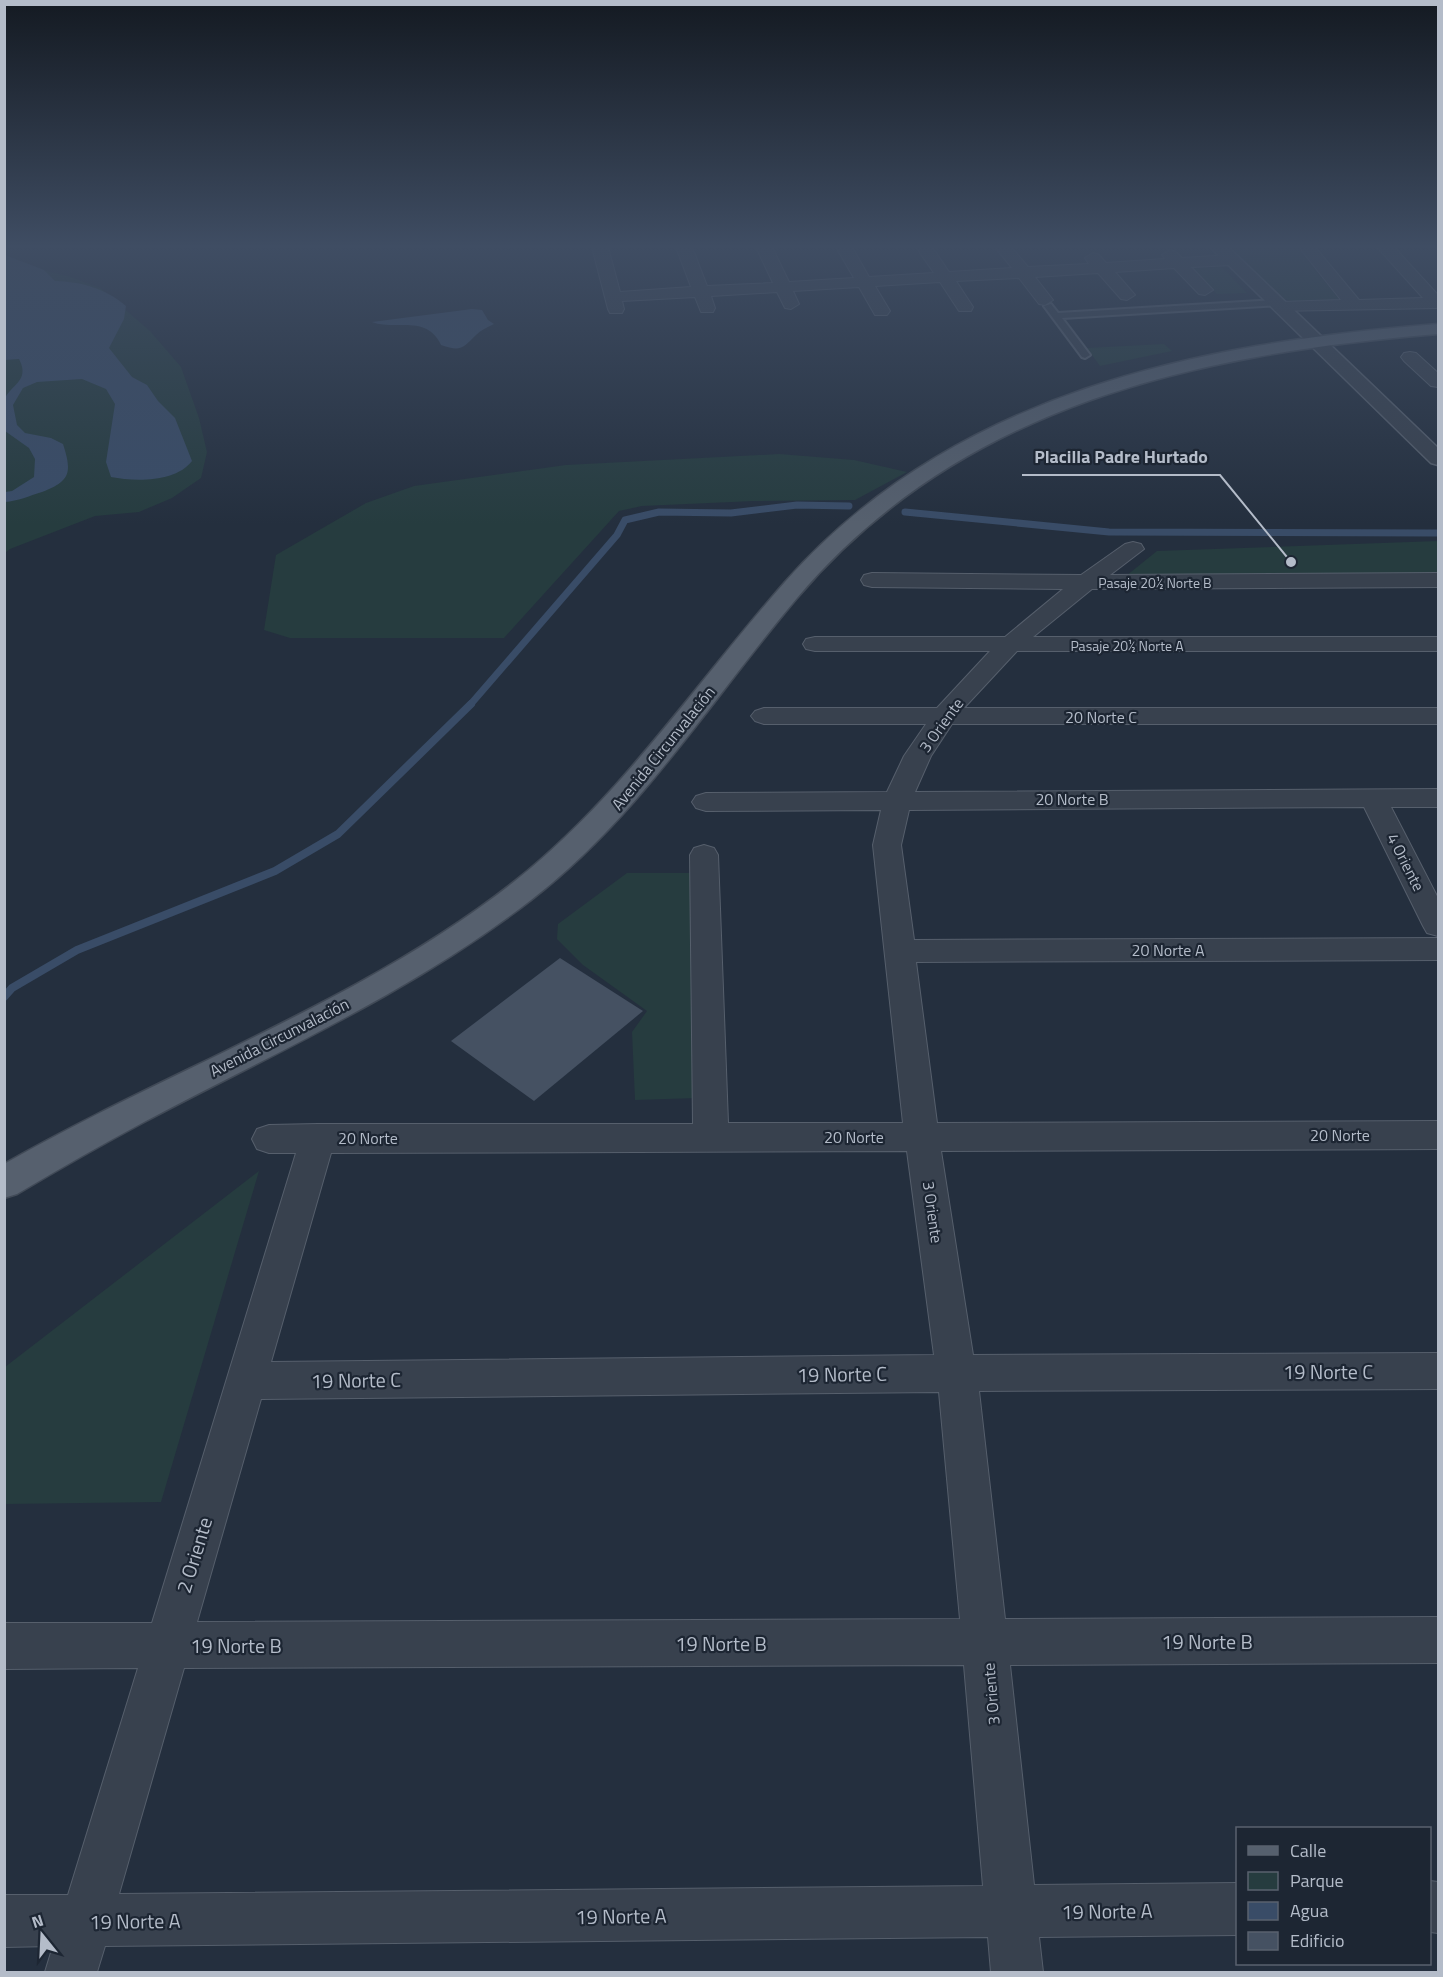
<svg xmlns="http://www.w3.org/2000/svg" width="1443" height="1977" font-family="'Titillium Web',sans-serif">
<rect width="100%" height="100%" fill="#242f3e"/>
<path fill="#263c3f" d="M1229 247H1296L1339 299 1296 302 1285 299Z
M5 261 71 277 100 288 150 331 181 367 199 418 207 452 201 478 172 498 139 512 95 516 10 549 5 553Z
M1222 267 1247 293 1217 294 1192 269Z
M1164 344 1172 351 1100 366 1087 348Z
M779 454 854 460 907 472 855 500 754 501 642 506 619 511 504 638H290L264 630 276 555 366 503 414 486 566 465Z
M1438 541V573L1126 576 1157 551Z
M627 873H691L697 1098 635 1100 632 1032 647 1011 583 965 557 939 558 924Z
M259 1171 161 1502 5 1504V1367Z"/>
<path fill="#394c67" d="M5 255 44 270 55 281C82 282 105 288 126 306L124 319 109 348 132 377 147 385 158 401 175 418 192 461C176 482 136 482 111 477L106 462 115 404 106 389 82 379 37 382 23 388 13 405 17 425 25 433 51 438 63 444C72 472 71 481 42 492 29 496 18 501 5 502V492L12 491 34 477 35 459 29 448 5 431C4 422 2 409 4 401 9 385 31 382 19 359L5 360Z
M472 309 482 310 488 320 494 324C488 327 481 330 476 335 463 348 461 352 441 345 427 314 395 331 372 322Z"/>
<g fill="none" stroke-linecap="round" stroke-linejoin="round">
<path stroke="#394c67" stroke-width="7" d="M905 512 1109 532 1438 533
M470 705 617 535 625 520 659 512 731 513 797 505 849 506"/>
<path stroke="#394c67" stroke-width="8" d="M4 997 12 988 77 950 275 871 338 834 471 704"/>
</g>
<path fill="#455162" d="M560 958 643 1011 534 1101 451 1041Z"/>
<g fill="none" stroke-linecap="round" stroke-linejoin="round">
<g stroke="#565f6c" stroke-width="4">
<path id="service" d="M1276 300 1279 301V305L1062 318 1090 355 1085 358 1082 357 1044 306 1051 304 1058 313Z"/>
</g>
<g stroke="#565f6c" stroke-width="2">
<path id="minor" d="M592 247H608L620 292 691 287 676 247H692L707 286 773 283 756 247H772L789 282 854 278 836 247H852L869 277 934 273 916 247H932L949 272 1012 268 995 247H1011L1028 267 1089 264 1085 258 1093 253 1099 255 1106 263 1165 259 1162 255 1170 250 1176 252 1182 258 1232 255 1240 260 1232 265 1191 267 1213 290 1205 295 1199 294 1174 268 1115 272 1135 295 1127 300 1121 299 1098 273 1035 277 1053 300 1045 305 1039 304 1019 278 956 281 973 307 971 311H959L940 282 875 286 890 311 887 315H875L859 287 793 291 799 304 791 309 785 308 777 292 711 296 715 308 713 312H701L695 297 622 301 624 309 622 313H610L608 309Z
M1299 247H1315L1359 300 1423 298 1377 247H1394L1438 295V308L1275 311 1273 307 1275 303 1281 302 1341 300Z
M1410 352 1416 353 1438 373V387L1431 386 1404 361 1401 357 1404 353Z
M1133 542 1141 544 1144 549 1110 575 1438 573V587L1092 589 1033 637H1438V651H1017L964 708H1438V724H952L931 756 915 792 1438 789V807H1391L1438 898V936L1427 933 1423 926 1364 807 909 810 901 845 914 940 1438 938V960L916 962 937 1123 1438 1121V1149L941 1151 973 1355 1438 1353V1389L979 1391 1005 1619 1438 1617V1663L1010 1665 1034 1885 1238 1883V1935L1039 1937 1043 1972H991L988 1937 105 1946 97 1972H45L53 1946 4 1947V1895H68L138 1668 4 1669V1623H152L296 1153H269L257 1149 252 1139 257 1129 269 1125 318 1124H693L690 855 694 848 704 845 714 848 718 855 728 1123H903L873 845 881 810 706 811 696 808 692 802 696 796 706 793 887 792 904 756 926 724H764L755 721 751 716 755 711 764 708H937L990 651H815L806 649 803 644 806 639 815 637H1005L1063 589 872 587 864 585 861 580 864 575 872 573 1081 575 1125 544ZM907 1151 934 1355 271 1362 331 1153ZM939 1392 960 1619 197 1622 261 1399ZM964 1665 983 1886 119 1894 184 1668Z
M1430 1881 1438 1882V1933L1430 1932Z"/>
</g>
<g stroke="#565f6c" stroke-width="3">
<path id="tertiary" d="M1210 247H1228L1438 448V465L1431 463Z"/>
</g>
<g stroke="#414a57" stroke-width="3">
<path id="primary" d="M1438 324V334C1197 354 961 404 797 598 711 700 638 818 531 900 412 992 276 1052 144 1122 101 1145 59 1169 17 1194L4 1198V1164C172 1068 363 1001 515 881 621 797 696 683 785 582 952 393 1198 343 1438 324Z"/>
</g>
<use href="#service" fill="#38414e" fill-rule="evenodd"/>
<use href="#minor" fill="#38414e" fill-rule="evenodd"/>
<use href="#tertiary" fill="#38414e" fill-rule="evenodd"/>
<use href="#primary" fill="#56606e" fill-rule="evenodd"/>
</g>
<linearGradient id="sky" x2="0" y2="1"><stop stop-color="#141a22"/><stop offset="0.47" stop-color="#3f4d63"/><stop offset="1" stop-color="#3f4d63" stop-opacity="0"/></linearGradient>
<rect width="1443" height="524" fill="url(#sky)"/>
<g text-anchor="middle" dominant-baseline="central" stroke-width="4.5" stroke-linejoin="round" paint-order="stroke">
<g font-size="14" fill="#b4bcc9" stroke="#1d2633">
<text x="1155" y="582">Pasaje 20½ Norte B</text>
<text x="1127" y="645">Pasaje 20½ Norte A</text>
</g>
<g font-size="16" fill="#b4bcc9" stroke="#1d2633">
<text x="1101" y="717">20 Norte C</text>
<text transform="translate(941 725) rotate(-54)">3 Oriente</text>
<text transform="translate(663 748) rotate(-51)">Avenida Circunvalación</text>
<text x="1072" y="799">20 Norte B</text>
<text transform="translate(1406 862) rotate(63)">4 Oriente</text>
<text x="1168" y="950">20 Norte A</text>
<text transform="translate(279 1037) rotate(-27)">Avenida Circunvalación</text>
<text x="1340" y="1135">20 Norte</text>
<text x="854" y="1137">20 Norte</text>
<text x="368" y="1138">20 Norte</text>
<text transform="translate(933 1212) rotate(82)">3 Oriente</text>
<text transform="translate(991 1694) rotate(-95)">3 Oriente</text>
</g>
<g font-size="20" fill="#b4bcc9" stroke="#1d2633">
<text x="1328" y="1371">19 Norte C</text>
<text transform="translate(842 1374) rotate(-1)">19 Norte C</text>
<text transform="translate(356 1380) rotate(-1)">19 Norte C</text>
<text transform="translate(194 1555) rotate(-73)">2 Oriente</text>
<text x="1207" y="1641">19 Norte B</text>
<text x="721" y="1643">19 Norte B</text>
<text x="236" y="1645">19 Norte B</text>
<text transform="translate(1107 1911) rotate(-1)">19 Norte A</text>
<text transform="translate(621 1916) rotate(-1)">19 Norte A</text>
<text transform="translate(135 1921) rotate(-1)">19 Norte A</text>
</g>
</g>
<path fill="none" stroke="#b4bcc9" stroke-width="2" d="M1291 562L1220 475H1022"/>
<circle fill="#b4bcc9" stroke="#1d2633" stroke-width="2" cx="1291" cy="562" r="6"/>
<g font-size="18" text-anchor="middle" font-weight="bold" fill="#b4bcc9" stroke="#1d2633" stroke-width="4.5" stroke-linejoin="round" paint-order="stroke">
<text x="1121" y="463">Placilla Padre Hurtado</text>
</g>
<rect width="1443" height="1977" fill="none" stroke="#b4bcc9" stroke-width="12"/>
<rect x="1236" y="1827" width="195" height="138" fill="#1d2633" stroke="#59626f" stroke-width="1.5"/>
<rect x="1248" y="1846" width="30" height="9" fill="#56606e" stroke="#59626f" stroke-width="1.5"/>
<text x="1290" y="1857" font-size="18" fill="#b4bcc9">Calle</text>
<rect x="1248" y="1872" width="30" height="18" fill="#263c3f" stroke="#59626f" stroke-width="1.5"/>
<text x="1290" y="1887" font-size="18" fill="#b4bcc9">Parque</text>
<rect x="1248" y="1902" width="30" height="18" fill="#394c67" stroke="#59626f" stroke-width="1.5"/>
<text x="1290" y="1917" font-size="18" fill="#b4bcc9">Agua</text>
<rect x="1248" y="1932" width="30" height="18" fill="#455162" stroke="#59626f" stroke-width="1.5"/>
<text x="1290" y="1947" font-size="18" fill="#b4bcc9">Edificio</text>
<g transform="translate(42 1935) rotate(342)" stroke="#1d2633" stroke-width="4.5" paint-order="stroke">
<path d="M0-4.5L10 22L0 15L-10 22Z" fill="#b4bcc9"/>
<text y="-9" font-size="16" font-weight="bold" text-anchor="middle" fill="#b4bcc9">N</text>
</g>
</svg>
